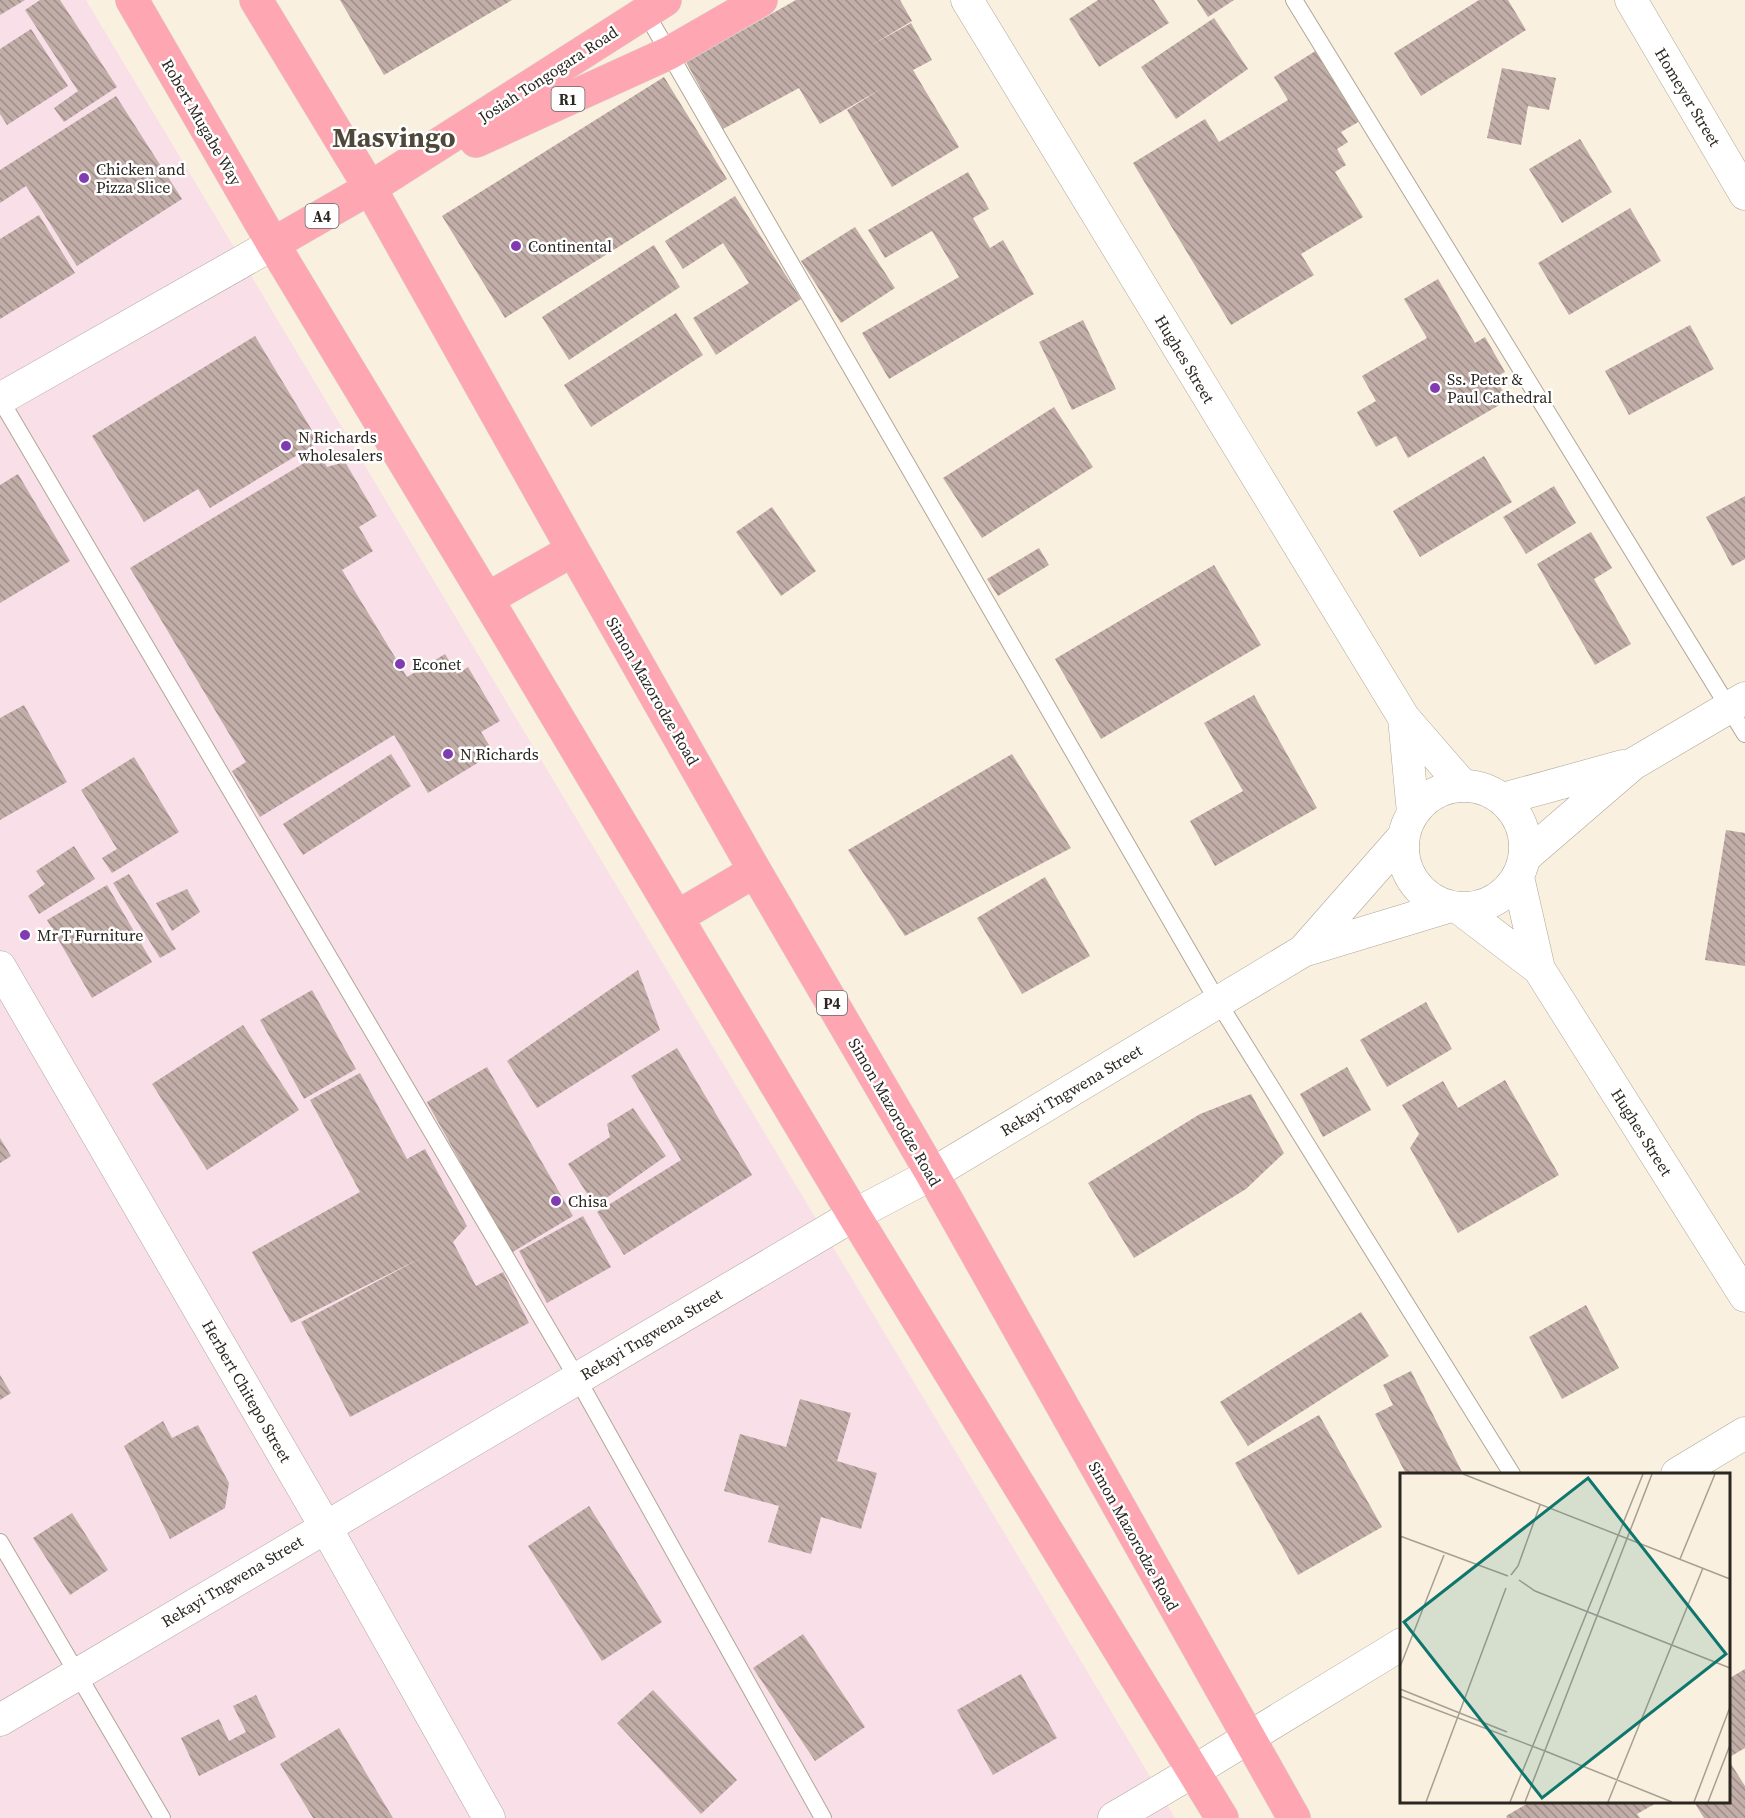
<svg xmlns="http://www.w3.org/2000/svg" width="1745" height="1818" font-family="'Source Serif 4',serif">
<defs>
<pattern id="building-back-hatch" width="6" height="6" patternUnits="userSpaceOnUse" patternTransform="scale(1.5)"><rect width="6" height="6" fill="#c2aea8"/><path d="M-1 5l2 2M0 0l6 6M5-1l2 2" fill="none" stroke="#9e8d88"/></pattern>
</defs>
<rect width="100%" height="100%" fill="#f9f0df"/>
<path fill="#f9dfe8" d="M0 0H86L1175 1818H0Z"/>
<path fill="url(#building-back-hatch)" d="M0 0H25L0 15Z
M40 0H60L117 87 64 122 54 108 78 91 25 10Z
M340 0H512L384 75Z
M796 0H900L912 21 870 46 911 23 932 60 913 70 959 147 892 187 847 110 881 89 820 124 799 88 723 129 686 62Z
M1098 0H1154L1169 23 1099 67 1069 19Z
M1197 0H1234L1208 17Z
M1479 0H1508L1526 30 1421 96 1394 53Z
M1214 18 1248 69 1176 119 1141 67Z
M31 29 68 86 7 125 0 114V49Z
M1317 50 1360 121 1341 132 1348 142 1337 149 1346 165 1335 172 1363 217 1301 254 1314 275 1231 325 1133 163 1205 119 1219 142 1288 100 1274 77Z
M1502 68 1556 78 1549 110 1528 106 1521 145 1487 138Z
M664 77 727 179 505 318 442 216Z
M116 96 182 199 77 266 26 186 0 203V170Z
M1580 139 1612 192 1562 223 1529 169Z
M968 172 989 209 973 218 990 248 1003 240 1034 294 889 379 862 333 959 277 932 231 885 258 868 230Z
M735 196 801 299 716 355 693 318 749 283 723 243 683 269 665 241Z
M1630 208 1661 261 1569 315 1538 263Z
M39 215 75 273 0 319V239Z
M855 227 895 288 841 323 801 261Z
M654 245 680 287 569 360 542 317Z
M1438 279 1475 343 1485 337 1505 372 1495 377 1508 400 1408 458 1396 436 1376 447 1357 412 1376 401 1362 376 1427 338 1404 299Z
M676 313 703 355 591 427 564 385Z
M1083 320 1116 389 1072 410 1039 342Z
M1690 325 1714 369 1629 415 1605 371Z
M255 336 319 442 210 508 198 489 144 522 92 436Z
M1054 407 1093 467 982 538 943 478Z
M319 454 327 467 345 462 377 516 359 527 373 551 342 570 407 677 445 654 457 674 468 667 500 721 481 732 494 753 428 793 394 735 260 817 232 771 246 762 130 568Z
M1484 456 1512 502 1420 557 1393 511Z
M18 474 70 561 0 603V485Z
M1554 486 1576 523 1526 554 1503 517Z
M1745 496V559L1732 566 1706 517Z
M772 507 816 571 781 596 736 532Z
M1591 532 1612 568 1594 579 1631 644 1595 665 1537 564Z
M1039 548 1049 565 998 596 987 579Z
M1214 565 1261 645 1101 739 1055 659Z
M1254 695 1317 808 1215 866 1190 821 1243 791 1204 723Z
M24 705 67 782 0 820V718Z
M391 754 411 786 303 855 283 824Z
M1012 754 1071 848 905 936 848 850Z
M134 757 179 832 112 873 102 858 117 849 81 790Z
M1726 830 1745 833V966L1705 960Z
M74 846 95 879 39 914 28 896 45 884 36 871Z
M129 874 176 949 160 958 113 883Z
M1045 877 1090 956 1022 994 977 918Z
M107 885 152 962 92 998 47 920Z
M187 889 200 912 172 931 156 903Z
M638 970 660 1030 537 1108 507 1061Z
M312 990 356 1069 304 1099 260 1020Z
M1426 1002 1452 1049 1387 1087 1360 1040Z
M243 1025 299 1110 207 1170 152 1084Z
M677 1048 752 1175 624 1255 597 1212 681 1160 631 1076Z
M487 1067 573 1216 511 1253 427 1102Z
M1347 1067 1371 1110 1323 1137 1300 1094Z
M360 1073 407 1159 425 1149 467 1226 453 1242 476 1286 503 1272 529 1323 350 1417 301 1322 421 1258 291 1323 252 1252 360 1192 310 1100Z
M1505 1080 1559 1175 1458 1233 1410 1148 1419 1134 1402 1105 1443 1081 1458 1108Z
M1251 1094 1284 1153 1246 1189 1134 1258 1088 1183 1200 1114Z
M633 1108 666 1156 595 1206 568 1164 610 1137 607 1124Z
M0 1138 11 1156 0 1163Z
M583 1216 611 1267 547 1303 519 1251Z
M1586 1305 1619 1368 1562 1399 1529 1337Z
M1361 1312 1389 1356 1248 1446 1220 1402Z
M1411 1371 1463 1474H1406L1375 1414 1393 1405 1383 1385Z
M0 1375 11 1393 0 1400Z
M800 1399 851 1413 837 1461 877 1473 861 1529 821 1517 811 1554 768 1542 779 1506 724 1491 740 1434 786 1447Z
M1319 1415 1382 1527 1298 1575 1235 1463Z
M163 1421 172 1438 198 1425 229 1483 225 1508 170 1539 124 1446Z
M589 1506 662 1622 602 1661 528 1546Z
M72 1513 108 1570 70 1595 33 1538Z
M803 1634 865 1727 815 1761 753 1668Z
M1745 1669V1748L1728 1758V1679Z
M1021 1674 1057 1738 993 1775 957 1710Z
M653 1690 737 1780 701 1814 617 1723Z
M256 1695 276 1737 199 1776 181 1738 219 1719 229 1741 246 1732 233 1706Z
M339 1728 393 1818H313L280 1764Z
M1728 1759 1745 1786V1818H1704L1694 1802H1728Z
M1530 1802H1658L1637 1814 1640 1818H1507L1506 1816Z"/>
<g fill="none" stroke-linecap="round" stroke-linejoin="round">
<g stroke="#b0a797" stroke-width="18">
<path id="service" d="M1294 0 1745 734
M643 8 1218 1002 1512 1474
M0 399 577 1378 823 1818
M0 1542 162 1818"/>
</g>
<g stroke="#b0a797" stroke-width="33">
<path id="minor" d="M967 0 1404 718 1463 786
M1631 0 1745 194
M0 399 273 244
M1404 718 1413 813
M1403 847a61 61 0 1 1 122 0a61 61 0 1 1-122 0Z
M1503 799 1623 766
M1525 857 1633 764 1745 698
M1518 877 1539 969 1745 1296
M1459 908 1539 969
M1303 951 1404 836
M0 967 325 1526 489 1818
M1677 1474 1745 1433
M0 1720 854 1215 932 1174 1303 951 1448 907
M1114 1818 1194 1771 1402 1644"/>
</g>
<g stroke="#d9d8d7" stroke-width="34">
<path id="trunk" d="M132 0 273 244 487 599 854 1215 1222 1818
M256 0 370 188 573 550 755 871 932 1174 1294 1818
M476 141 669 53 761 0
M273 244 370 188 665 0
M487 599 573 550
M677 917 755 871"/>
</g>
<use href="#service" stroke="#fff" stroke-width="16"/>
<use href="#minor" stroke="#fff" stroke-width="32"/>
<use href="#trunk" stroke="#fea6b2" stroke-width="33"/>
</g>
<g fill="#7f3baf" stroke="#fff" stroke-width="2">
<circle cx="84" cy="178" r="6"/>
<circle cx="516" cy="246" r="6"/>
<circle cx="1435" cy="388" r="6"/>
<circle cx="286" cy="446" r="6"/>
<circle cx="400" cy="664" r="6"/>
<circle cx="448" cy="754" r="6"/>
<circle cx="25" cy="935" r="6"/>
<circle cx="556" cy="1201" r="6"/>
</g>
<g text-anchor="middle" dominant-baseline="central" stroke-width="5" stroke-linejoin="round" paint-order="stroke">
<g fill="#fff" stroke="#6a6763" stroke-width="1.5">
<rect x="551.5" y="87" width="33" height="24" rx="4.5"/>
<rect x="305.5" y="204" width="33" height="24" rx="4.5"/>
<rect x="817" y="991" width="30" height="24" rx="4.5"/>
</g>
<g font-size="15" font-weight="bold" fill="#2a2620">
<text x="568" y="99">R1</text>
<text x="322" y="216">A4</text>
<text x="832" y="1003">P4</text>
</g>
<g font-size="16" fill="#2a2620" stroke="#fff">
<text transform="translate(548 74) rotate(-33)">Josiah Tongogara Road</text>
<text transform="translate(1688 97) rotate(59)">Homeyer Street</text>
<text transform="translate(202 122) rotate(60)">Robert Mugabe Way</text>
<text transform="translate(1185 359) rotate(59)">Hughes Street</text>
<text transform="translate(653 691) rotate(60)">Simon Mazorodze Road</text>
<text transform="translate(1071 1090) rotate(-31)">Rekayi Tngwena Street</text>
<text transform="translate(895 1112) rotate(60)">Simon Mazorodze Road</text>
<text transform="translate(1642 1132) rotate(58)">Hughes Street</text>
<text transform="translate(651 1334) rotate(-31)">Rekayi Tngwena Street</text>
<text transform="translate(247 1391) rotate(60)">Herbert Chitepo Street</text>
<text transform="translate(1134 1536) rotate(61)">Simon Mazorodze Road</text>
<text transform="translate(232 1581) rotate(-31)">Rekayi Tngwena Street</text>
</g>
<g font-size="16" fill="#2a2620" stroke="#fff" text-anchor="start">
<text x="96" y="169">Chicken and<tspan x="96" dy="18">Pizza Slice</tspan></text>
<text x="528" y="246">Continental</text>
<text x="1447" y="379">Ss. Peter &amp;<tspan x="1447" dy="18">Paul Cathedral</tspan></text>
<text x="298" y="437">N Richards<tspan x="298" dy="18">wholesalers</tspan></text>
<text x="412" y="664">Econet</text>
<text x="460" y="754">N Richards</text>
<text x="37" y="935">Mr T Furniture</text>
<text x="568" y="1201">Chisa</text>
</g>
<g font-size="28" font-weight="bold" fill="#4f483a" stroke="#fff">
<text x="394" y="137">Masvingo</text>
</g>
</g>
<g transform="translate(1400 1473)">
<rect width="330" height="330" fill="#f9f0df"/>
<path fill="none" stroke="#a69f93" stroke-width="1.5" d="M63 1 330 106M0 63 108 103M280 86 315 1M111 102 118 93 140 32M119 107 135 118 330 195M0 194 44 82M0 216 107 259M0 223 145 278M145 278 272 329M26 329 106 115M110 329 243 1M125 329 252 1M208 329 303 95M294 329 330 234M308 329 330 272"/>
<path fill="#0f766e" fill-opacity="0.15" stroke="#0f766e" stroke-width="3" d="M188 5 326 181 142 325 4 149Z"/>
<rect width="330" height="330" fill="none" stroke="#2a2620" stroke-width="3"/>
</g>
</svg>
